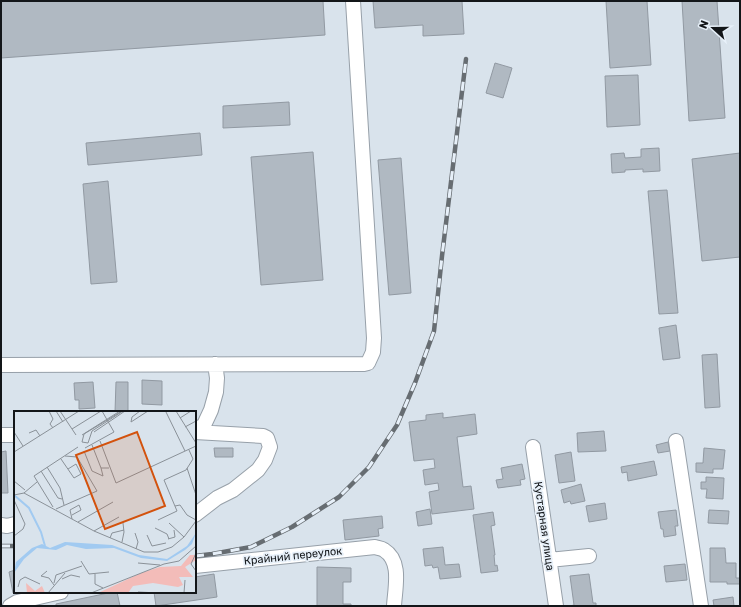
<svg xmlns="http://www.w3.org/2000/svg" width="741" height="607" font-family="Rubik,sans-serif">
<rect width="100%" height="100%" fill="#d9e3ec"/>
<path fill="#b0b9c2" stroke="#9199a2" d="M1 1H323L325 35 1 58Z
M373 1H462L464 34 423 36V25L375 28Z
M606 1H647L651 65 610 68Z
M682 1H717L725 118 689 121Z
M495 63 512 68 503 98 486 93Z
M638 75 640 125 607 127 605 76Z
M289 102 290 125 223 128V106Z
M200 133 202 155 88 165 86 143Z
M659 148 660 171 643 172V169L625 170V172L612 173 611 154 624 153 625 158 641 157V149Z
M313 152 323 280 261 285 251 157Z
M740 153V257L702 261 692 159Z
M401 158 411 293 389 295 378 160Z
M108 181 117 282 91 284 83 184Z
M667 190 678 313 659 314 648 191Z
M676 325 680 358 663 360 659 328Z
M717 354 720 407 705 408 702 355Z
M142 380 162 381V405L142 404Z
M93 382 95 408 79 409V400H75L74 383Z
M116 382H128V412H115Z
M443 413V418L475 414 477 434 457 437 463 487 471 486 474 509 432 514 429 492 439 490 438 483 425 485 423 470 435 468 434 459 414 461 409 422 426 420V415Z
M604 431 606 451 578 452 577 433Z
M668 442 670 451 658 453 656 445Z
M214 448H233V457H215Z
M704 448 725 450 723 469H713V473L696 472V463H703Z
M6 451 8 493H1V452Z
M571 452 575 481 559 483 555 455Z
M654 461 657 475 628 481 627 472 622 473 621 467Z
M522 464 525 479 520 480 521 485 498 488 496 480 503 479 501 468Z
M706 477 724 478 723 499 706 498 707 489H701V482H706Z
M581 484 585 501 571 504 570 501 564 503 561 490Z
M605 503 607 519 589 522 586 506Z
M430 509 432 524 418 526 416 512Z
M676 510 678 526H675L676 535 664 537 663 529H661L658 512Z
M709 510 729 511 728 524 708 523Z
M493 512 495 525 491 526 495 555H494L495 566 497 565 498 571 481 573 473 515Z
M382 516 383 528 378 529 379 536 345 540 343 520Z
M443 547 445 565 459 564 461 577 440 579 438 567 433 568 432 565 425 566 423 549Z
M710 548H725L726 563H736V578H740V584H727V582H710Z
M685 564 687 580 666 582 664 566Z
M317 567 351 568V582H343V604H351V606H317Z
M15 570V592H17L13 593 9 572Z
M214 574 217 597 156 606 154 592H195V577Z
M589 574 593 603H596V606H570L574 605 570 576Z
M113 592H117L120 606H56V604Z
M733 597 734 606H714L713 600Z"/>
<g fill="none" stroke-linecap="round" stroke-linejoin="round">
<g stroke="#97a0a9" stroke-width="16">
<path id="minor" d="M1 365 364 364 368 363 373 352 374 338 353 1
M195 430 204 425 211 410 216 392 217 378 215 364
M195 432 263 436 267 438 270 447 265 460 258 470 233 490 217 498 195 515
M1 435H15
M676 441 701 606
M533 447 556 606
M1 525 7 526 15 524
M549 560 589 556
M195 566 375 547C377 548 381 548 384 550 402 561 395 588 394 606
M10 606 17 602 61 592"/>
</g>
<use href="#minor" stroke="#fff" stroke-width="14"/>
<g stroke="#676d72" stroke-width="4.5">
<path id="rail" d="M1 546H15
M195 556 212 554 251 547 292 527 339 497 369 467 397 425 415 383 434 331 442 256 466 59"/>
</g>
<use href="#rail" stroke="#e7f0f9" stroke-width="3" stroke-dasharray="9" stroke-linecap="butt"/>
</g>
<g text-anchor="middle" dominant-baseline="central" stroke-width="3.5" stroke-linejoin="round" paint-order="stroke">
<g font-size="11" fill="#131619" stroke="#e7f0f9">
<text transform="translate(544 526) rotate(82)">Кустарная улица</text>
<text transform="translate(293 556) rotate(-6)">Крайний переулок</text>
</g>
</g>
<g transform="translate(14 411)">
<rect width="182" height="182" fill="#d9e3ec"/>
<path d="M176 144H182V149L171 156 179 166H165L169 174 164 176 139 172 119 175 114 182H84L127 162 146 156 167 155ZM12 172 21 180 28 175 31 182H13Z" fill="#f3bcb9"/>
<path d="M182 122 178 133 171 139 153 150 127 147 100 137 72 138 53 134 42 139 23 137 10 148 0 162 2 151 18 137 28 133 36 137 51 131 98 134 125 144 153 148 173 135Z" fill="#a1caf1"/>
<path fill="none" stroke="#a1caf1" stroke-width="2" d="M0 84 15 97 27 121 31 135"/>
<path fill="none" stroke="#8a9198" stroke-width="1" d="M35 0 39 8 36 13 39 17M42 0 49 11M46 0 62 24M108 0 70 23 68 31 74 32 78 20 109 0M126 0 118 6 117 11 134 0M162 0 182 32M152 1 171 40M166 7 177 0M171 16 182 10M58 18 87 0M0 21 9 35M80 21 111 0M15 22 22 19 26 25M68 24 106 0M86 30 102 72 182 35M78 34 87 57H95M71 37 100 21 88 0M70 40 78 60 89 65 87 57M0 41 65 0M47 48 60 67 67 63 62 53 54 58M33 56 46 77 50 94M173 57 182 84M27 60 44 87 48 88M0 70 11 79M10 82 23 71M0 84 10 82 80 120 130 141H144L158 136 170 126 182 110M0 89 11 113 9 118 0 125M161 95 166 94 173 104 182 109M39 96 20 65 64 36M42 98 83 80 63 46 51 45M58 108 56 99 65 94 67 99 58 104M144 109 163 100 150 69 172 59 179 48 175 39M64 111 99 91M155 112 170 126M141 117 153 123 155 128M80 120 105 106M121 122 124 131 122 138M133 124 138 135 152 132M96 127 98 122 110 119M154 128 161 126 160 119M108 131 110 121 109 112M182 142 177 153 182 160M67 150 75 163 95 161M124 152 146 154M33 160 27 165 35 167 40 174M81 163V173L89 177M48 168 57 164 66 166M40 172 42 164 68 155M4 176 6 169 11 166 26 173M124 181 145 182M34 182 51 162M77 182 150 153 165 150 182 135M170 182 171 169"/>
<path fill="#d3520d" fill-opacity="0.15" stroke="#d3520d" stroke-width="2" d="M123 21 151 95 91 118 62 44Z"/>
<rect width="182" height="182" fill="none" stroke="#131619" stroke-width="2"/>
</g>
<rect width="741" height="607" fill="none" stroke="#131619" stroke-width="4"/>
<g transform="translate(713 28) rotate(291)" stroke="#e7f0f9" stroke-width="3" paint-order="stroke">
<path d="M0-3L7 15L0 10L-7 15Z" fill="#131619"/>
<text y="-6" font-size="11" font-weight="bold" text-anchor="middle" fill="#131619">N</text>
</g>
</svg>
